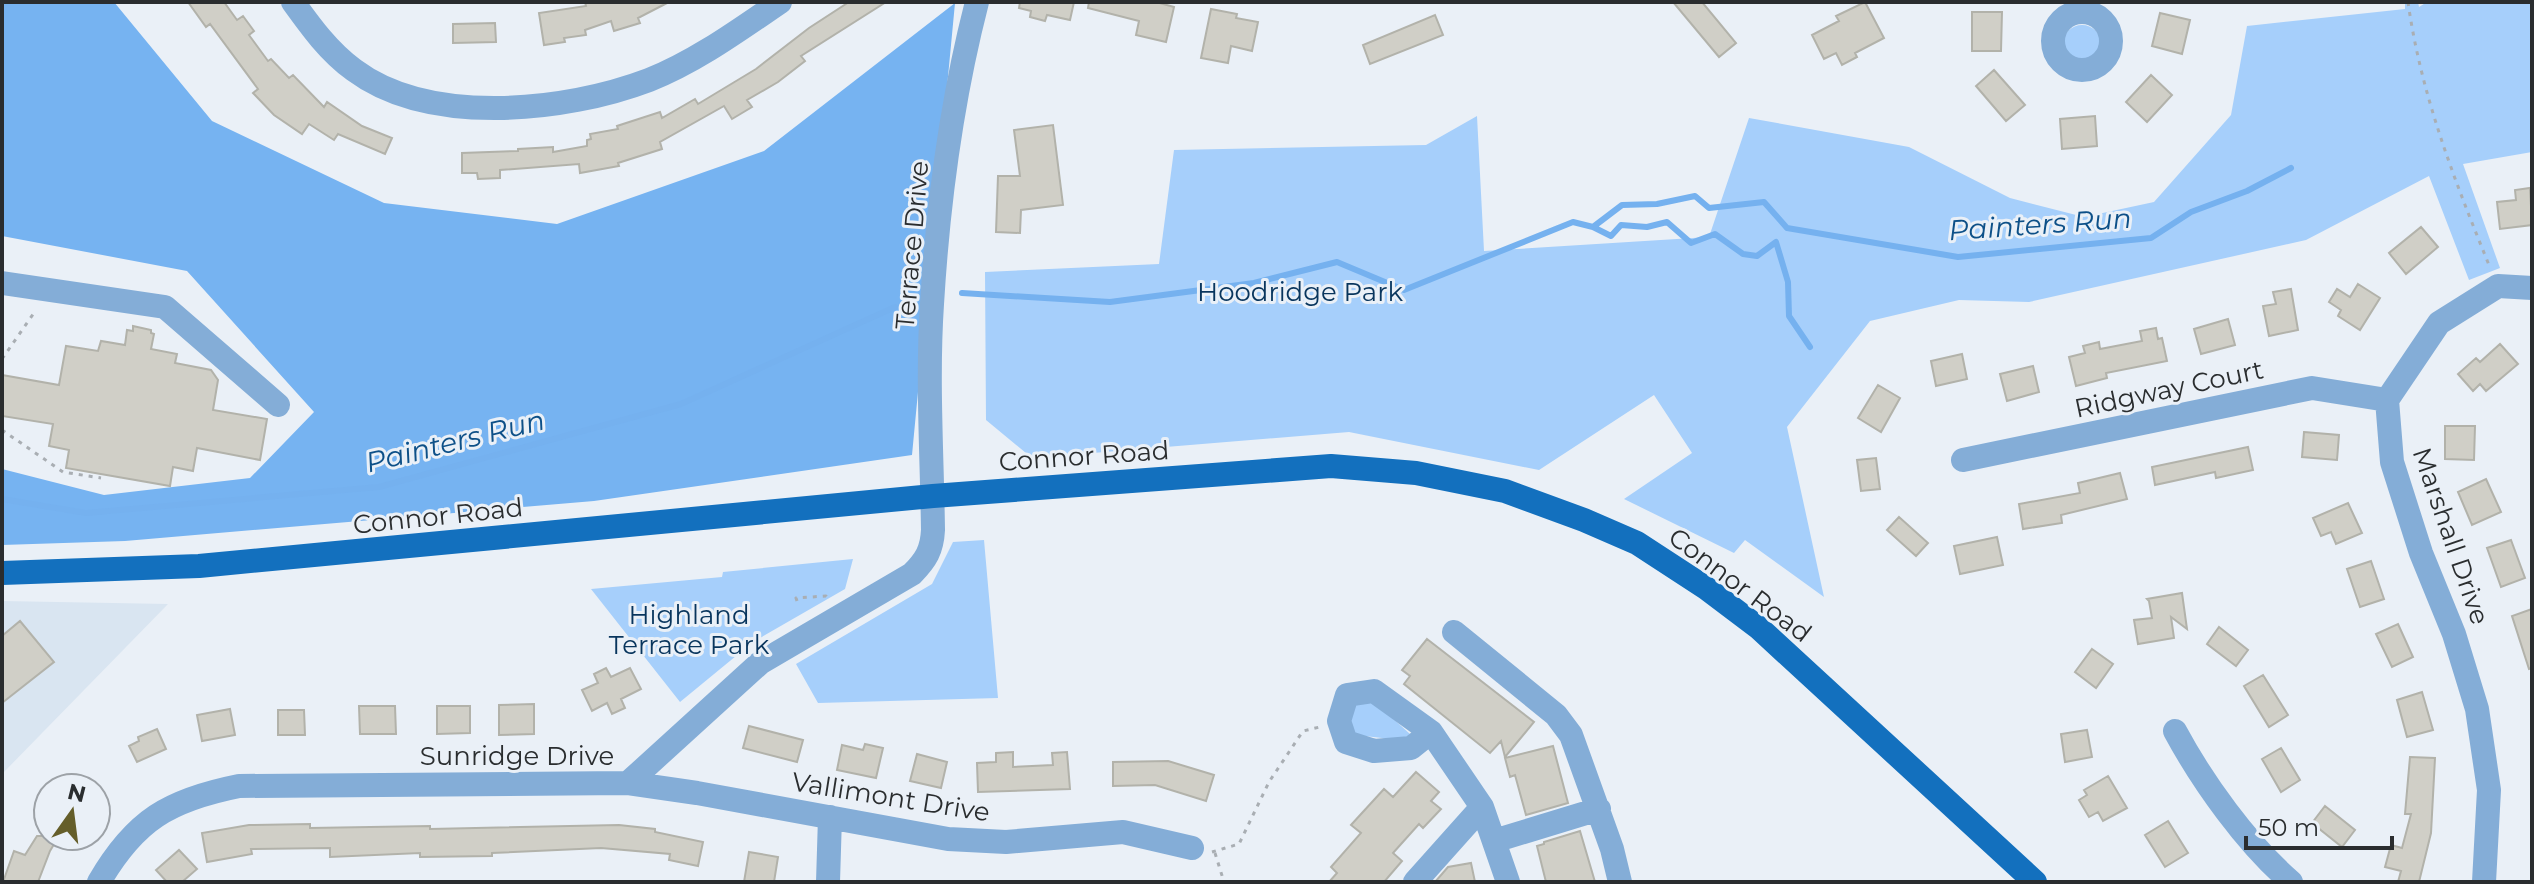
<svg xmlns="http://www.w3.org/2000/svg" width="2534" height="884" font-family="Montserrat,sans-serif">
<rect width="100%" height="100%" fill="#eaf0f7"/>
<path fill="#d9e5f1" d="M2 601 168 604 2 774Z"/>
<path fill="#a6cffb" d="M2405 2H2418L2419 7 2427 2H2532V152L2463 164 2500 268 2469 280 2429 176 2306 240 2029 302 1959 300 1870 321 1787 427 1824 597 1745 540 1734 553 1624 499 1692 453 1654 395 1539 470 1349 432 1032 458 986 420 985 272 1159 264 1174 150 1426 145 1477 116 1484 251 1709 237 1749 118 1909 147 2010 198 2084 217 2154 202 2231 115 2247 26 2405 9Z
M2063 44a19 19 0 1 1 38 0a19 19 0 1 1-38 0Z
M984 540 998 698 818 703 796 664 932 584 953 542Z
M853 559 845 589 753 642 680 702 591 589 722 577 723 572Z
M1368 701 1377 704 1410 734 1408 741 1356 735 1350 728V711L1357 703Z"/>
<path fill="#76b3f1" d="M2 2H114L212 121 384 203 557 224 764 151 955 3 912 455 594 501 125 541 2 545V469L104 495 250 478 314 412 187 271 2 236Z"/>
<g fill="none" stroke-linecap="round" stroke-linejoin="round">
<path stroke="#75b1ef" stroke-width="6" d="M1593 227 1611 236 1621 225 1647 227 1667 222 1691 243 1715 234 1743 254 1757 256 1776 242 1788 282 1789 316 1810 347
M962 293 1110 302 1254 283 1337 262 1404 290 1573 222 1593 227 1622 205 1657 204 1695 196 1709 208 1764 202 1787 228 1958 257 2151 238 2191 212 2247 191 2291 168
M2 499 86 513 379 487 681 404 895 307"/>
</g>
<path fill="#d0cfc7" stroke="#b2b2aa" stroke-width="2" d="M188 2H224L237 20 243 16 254 31 249 35 268 61 271 59 289 78 293 75 324 107 327 102 362 126 392 138 385 154 338 134 334 140 309 124 302 134 274 115 253 93 258 89 210 24 206 27Z
M585 2H669L638 18 640 23 614 31 611 21 585 30 586 35 564 38 565 42 544 45 539 13 586 6Z
M849 2H886L801 56 805 61 778 82 747 100 752 107 732 119 724 106 660 142 662 149 618 163 619 166 580 173 579 164 500 170V178L478 179 477 173H462V153L518 151V149L553 147V152L587 146V140L591 139 590 134 618 129 617 126 660 112 662 118 695 99 698 104 756 69 809 28Z
M1020 2H1074L1070 20 1047 15 1045 21 1030 17 1031 11 1019 8Z
M1089 2H1156L1174 7 1166 42 1136 35 1139 21 1088 8Z
M1673 2H1702L1736 43 1719 57Z
M1865 2 1884 38 1855 53 1857 57 1842 65 1836 53 1824 59 1812 35 1839 21 1836 16Z
M1211 9 1237 14 1236 18 1258 22 1252 51 1231 46 1228 63 1201 58Z
M1972 12H2002L2001 51H1972Z
M2160 13 2190 20 2182 54 2152 46Z
M1435 15 1443 35 1370 64 1363 45Z
M495 23 496 42 453 43V24Z
M1994 70 2025 105 2006 121 1976 86Z
M2151 75 2172 95 2147 122 2126 102Z
M2095 116 2097 146 2062 149 2060 119Z
M1053 125 1063 205 1021 210 1020 233 996 232 998 176H1020L1014 130Z
M2530 188 2532 225 2500 229 2497 202 2516 200 2515 190Z
M2421 227 2438 247 2406 274 2389 253Z
M2358 284 2380 298 2360 330 2338 316 2341 310 2329 302 2337 289 2350 297Z
M2291 289 2298 330 2269 336 2263 306 2276 304 2273 292Z
M2228 319 2235 345 2201 354 2194 329Z
M133 326 151 330V333L154 334 151 349 177 354 175 363 211 370 218 380 213 410 267 419 260 460 197 448 193 471 173 467 170 486 66 468 69 450 49 446 53 424 2 416V375L59 385 66 346 98 351 101 341 125 345 127 330 133 331Z
M2156 328 2158 339 2162 338 2167 361 2106 373 2107 378 2076 386 2069 357 2085 353 2083 346 2099 342 2100 349 2142 341 2140 331Z
M2500 344 2518 364 2486 391 2480 384 2473 391 2458 374 2476 358 2480 362Z
M1962 354 1967 379 1936 386 1931 361Z
M2033 366 2039 392 2007 401 2000 374Z
M1878 385 1900 398 1881 432 1858 418Z
M2445 426H2475L2474 460 2445 459Z
M2304 432 2339 435 2337 460 2302 457Z
M2248 447 2253 470 2216 478 2215 472 2155 485 2152 467Z
M1876 458 1880 489 1861 491 1857 460Z
M2120 473 2127 499 2061 515 2062 523 2023 529 2019 504 2080 493 2078 483Z
M2486 479 2501 512 2472 525 2458 492Z
M2348 503 2362 533 2336 544 2331 532 2321 536 2313 518Z
M1899 517 1928 543 1916 556 1887 530Z
M1997 537 2003 565 1960 574 1954 546Z
M2511 540 2525 578 2501 587 2487 548Z
M2371 561 2384 599 2360 607 2347 569Z
M2182 593 2187 629 2171 617 2174 638 2138 644 2134 620 2152 618 2149 601 2147 599Z
M2532 609V668L2529 669 2512 616Z
M20 621 54 662 2 703V636Z
M2398 624 2413 657 2392 667 2376 634Z
M2219 627 2248 650 2236 666 2207 644Z
M1427 639 1534 722 1505 757 1501 741 1490 753 1404 684 1410 676 1402 670Z
M2092 649 2113 664 2096 688 2075 672Z
M606 668 611 677 630 668 641 689 621 699 625 708 612 714 607 703 592 711 582 690 598 683 594 674Z
M2263 675 2288 715 2269 727 2244 686Z
M2422 692 2433 730 2407 737 2397 700Z
M534 704V734L499 735V705Z
M359 706H395L396 734H360Z
M437 706H470V733L437 734Z
M230 709 235 735 202 741 197 715Z
M278 710H304L305 735H278Z
M749 726 803 740 797 762 743 748Z
M157 729 166 749 137 762 129 746 139 741 138 737Z
M2087 730 2092 757 2065 762 2061 734Z
M865 744 883 748 876 778 837 770 842 745 863 750Z
M1553 746 1568 803 1526 815 1515 775 1510 777 1505 758Z
M2281 748 2300 780 2281 792 2262 759Z
M1013 752V767L1053 765 1052 753 1067 752 1070 789 978 792 977 763 996 762V753Z
M917 754 947 762 941 788 910 781Z
M2410 757 2435 758 2431 833 2419 882H2398L2401 871 2385 867 2391 845 2402 848 2411 814H2405Z
M1168 761 1214 775 1206 801 1155 785 1113 786V762Z
M1416 772 1439 792 1431 801 1441 809 1423 828 1419 824 1393 853 1402 861 1384 882H1329L1337 873 1331 867 1361 833 1351 825 1384 789 1393 797Z
M2108 776 2127 808 2103 821 2098 812 2089 817 2079 800 2087 795 2084 790Z
M2325 806 2355 830 2342 847 2312 823Z
M2168 821 2188 853 2165 867 2145 835Z
M310 824V828L430 826V829L619 825 655 829V832L703 842 698 866 669 860 670 854 601 848 492 853V856L420 857V853L330 857V848L251 849 252 854 207 862 202 833 249 825Z
M1580 831 1595 882H1546L1537 846 1544 844V842Z
M37 836H59L50 851 38 882H3L14 851 25 855Z
M179 850 197 869 182 882H167L156 870Z
M749 852 778 857 774 882H744Z
M1471 863 1475 882H1435L1448 867Z"/>
<g fill="none" stroke-linecap="round" stroke-linejoin="round">
<path stroke="#a9aeb3" stroke-width="3" stroke-dasharray="4 6" stroke-linecap="butt" d="M2408 2C2421 95 2454 179 2489 265
M2 359 36 310
M2 430 63 472 101 478
M797 601 796 598 826 596 828 599
M1212 852 1239 844 1269 782 1303 731 1320 727
M1215 853 1224 882"/>
<path stroke="#84add7" stroke-width="24" d="M293 2C311 27 329 52 354 70 429 126 565 112 649 80 695 62 739 30 780 2
M2053 41a29 29 0 1 1 58 0a29 29 0 1 1-58 0Z
M2 283 165 307 278 405
M1963 460 2312 388 2387 400
M1454 632 1556 715 1571 735 1612 849 1620 882
M2175 731C2203 783 2247 844 2291 882
M1431 732 1411 748 1374 751 1346 742 1339 721 1347 695 1374 691 1431 732 1482 807 1508 882
M628 783 697 793 948 839 1006 842 1123 832 1192 848
M1494 841 1599 809
M99 882C135 820 169 800 239 786L628 783 760 663 912 574C926 560 932 550 933 530 932 455 927 379 932 304 938 204 952 99 977 2
M828 882 830 817
M1415 882 1482 807
M2484 882 2489 790 2477 709 2454 634 2421 553 2392 462 2387 400 2439 323 2498 286 2532 288"/>
<path stroke="#1370be" stroke-width="24" d="M2 573 199 566 933 496 1331 466 1416 473 1505 491 1584 520 1637 543 1706 588 1759 628 2035 882"/>
</g>
<g text-anchor="middle" dominant-baseline="central" stroke-width="6" stroke-linejoin="round" paint-order="stroke">
<g font-size="26" fill="#2a2d2f" stroke="#eaf0f7">
<text transform="translate(912 245) rotate(-85)">Terrace Drive</text>
<text transform="translate(2169 389) rotate(-12)">Ridgway Court</text>
<text transform="translate(1084 456) rotate(-4)">Connor Road</text>
<text transform="translate(438 516) rotate(-6)">Connor Road</text>
<text transform="translate(2451 536) rotate(71)">Marshall Drive</text>
<text transform="translate(1740 585) rotate(37)">Connor Road</text>
<text x="517" y="756">Sunridge Drive</text>
<text transform="translate(891 797) rotate(9)">Vallimont Drive</text>
</g>
<g font-size="26" fill="#08355d" stroke="#eaf0f7">
<text x="1300" y="292">Hoodridge Park</text>
<text x="689" y="615">Highland<tspan x="689" dy="30">Terrace Park</tspan></text>
</g>
<g font-size="28" font-style="italic" fill="#0d5088" stroke="#eaf0f7">
<text transform="translate(2040 224) rotate(-4)">Painters Run</text>
<text transform="translate(455 441) rotate(-14)">Painters Run</text>
</g>
</g>
<rect width="2534" height="884" fill="none" stroke="#2a2d2f" stroke-width="8"/>
<g transform="translate(72 812) rotate(14)"><circle r="38" fill="#eaf0f7" stroke="#9da2a7" stroke-width="2"/>
<path d="M0-6L14 30L0 20L-14 30Z" fill="#655e2a"/>
<text y="-12" font-size="22" font-weight="bold" text-anchor="middle" fill="#2a2d2f">N</text>
</g>
<path d="M2246 836v12h146v-12" fill="none" stroke="#2a2d2f" stroke-width="4"/>
<text x="2258" y="836" font-size="24" fill="#2a2d2f" stroke="#eaf0f7" stroke-width="6" paint-order="stroke">50 m</text>
</svg>
